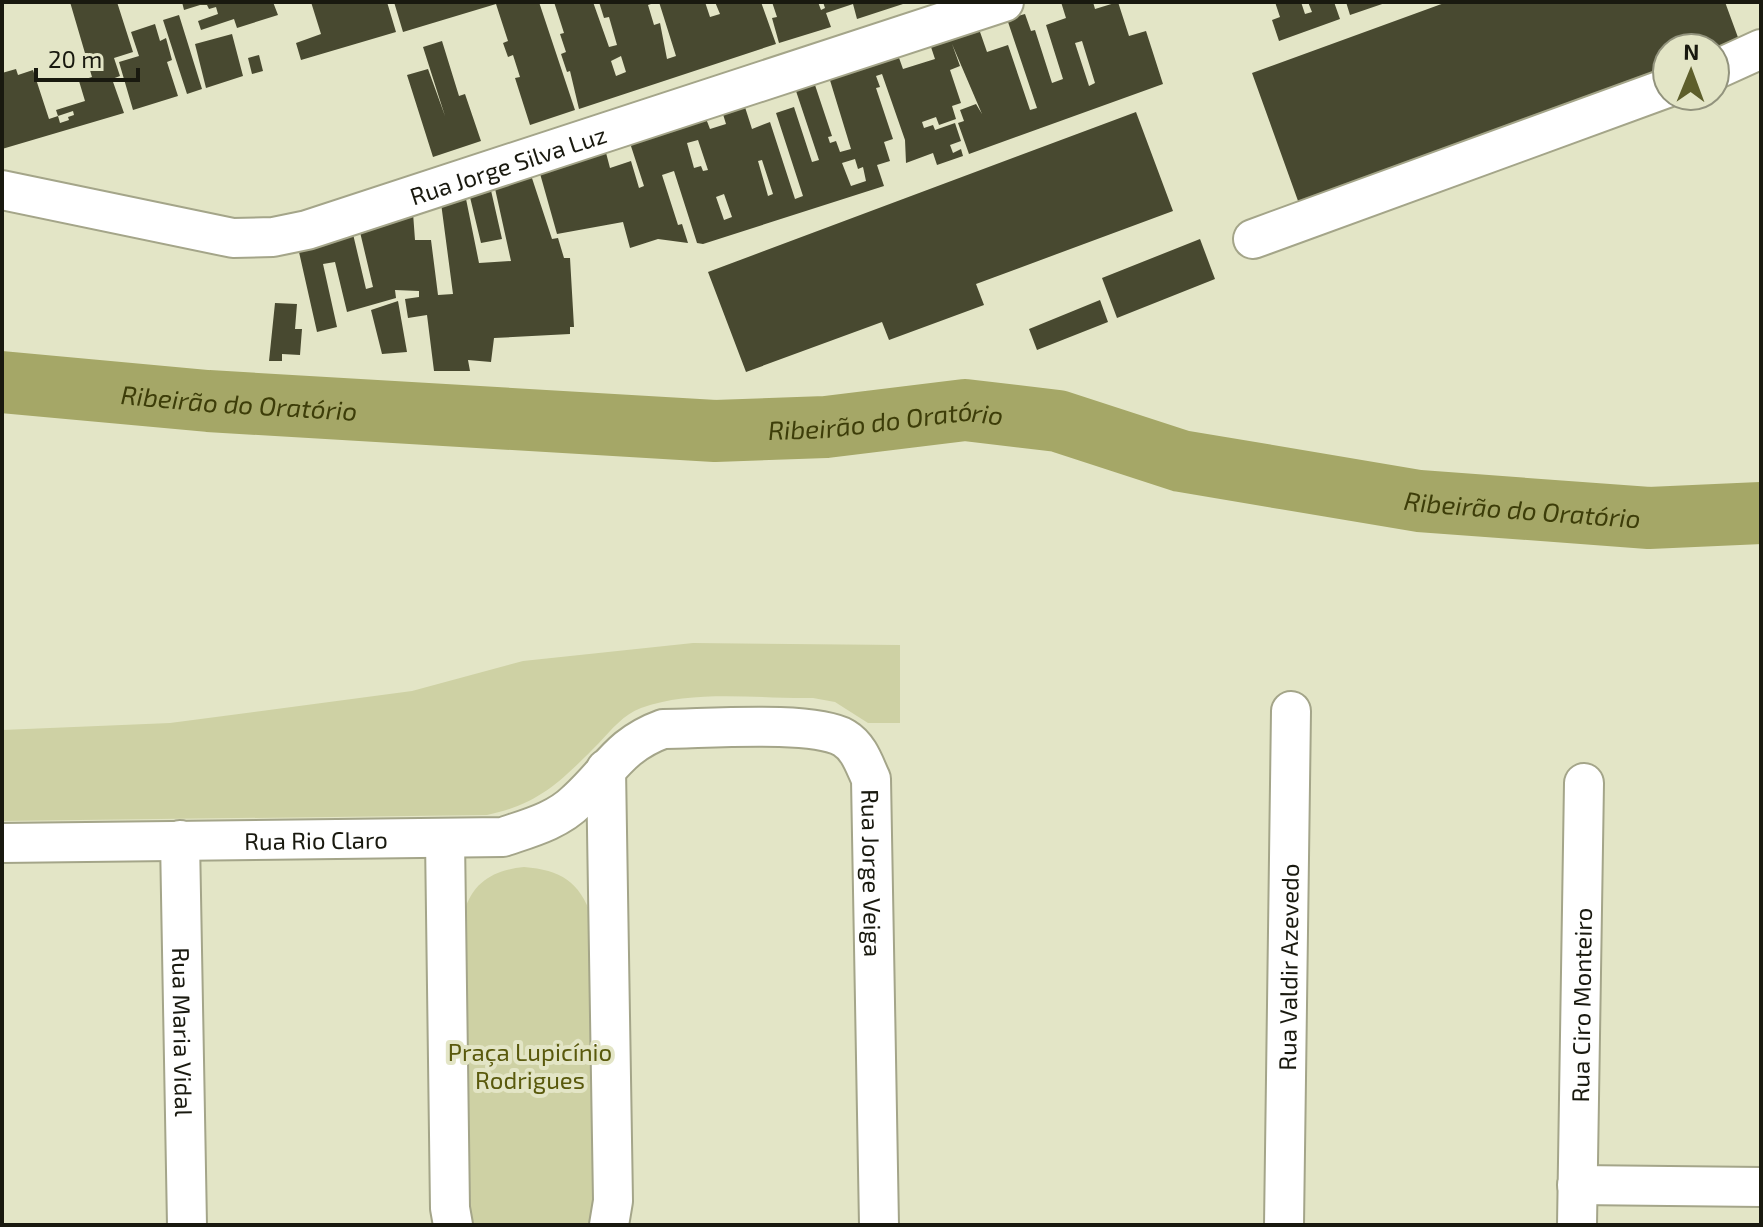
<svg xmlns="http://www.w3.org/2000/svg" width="1763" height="1227" font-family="'Exo 2',sans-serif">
<rect width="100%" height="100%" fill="#e3e5c6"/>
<path fill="#ced1a4" d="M693 643 900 645V723H868L835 702 813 698C759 699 693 689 641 708 624 714 611 730 599 743 562 780 540 804 487 815L2 821V730L170 723 412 691 523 661Z
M524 867C561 870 579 881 592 917L596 1203 593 1225H469L464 912C473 882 493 870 524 867Z"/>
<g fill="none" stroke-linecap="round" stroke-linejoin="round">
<path stroke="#a5a767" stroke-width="62" id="s1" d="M2 382 208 401 715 431 826 427 965 410 1058 421 1181 461 1419 501 1649 518 1761 513"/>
</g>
<path fill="#484930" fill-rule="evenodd" d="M70 2H117L133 52 114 58 120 76 112 79 124 113 2 149V73L16 69 18 75 33 70 49 119 58 116 60 123 69 120 68 117 74 115 73 111 58 116 56 110 85 101 79 81 92 77Z
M182 2H273L278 15 237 28 234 19 201 30 198 21 218 14 216 7 209 9 207 5H200L184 10Z
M311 2H387L396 32 301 60 296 43 321 34Z
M394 2H539L575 110 530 125 515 78 520 77 513 55 508 57 503 43 508 41 496 4 403 32Z
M554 2H593L609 47 617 45 609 17 604 18 599 2H657L648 5 654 25 660 23 667 59 676 56 659 2H705L710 17 720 14 715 2H761L776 44 579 109 570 71 567 72 561 54 566 52 560 34 564 33ZM621 56 626 72 616 76 611 61Z
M772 2H818L821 10 825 8 823 2 906 3 857 19 853 4 826 13 831 27 779 43 772 18 777 17Z
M1061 2H1093L1095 9 1118 2 1129 36 1146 31 1163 84 969 154 958 123 964 121 960 110 976 104 982 114 952 44 960 66 950 70 961 103 952 106 956 119 939 125 936 117 922 122 924 128 933 125 935 130 955 123 961 141 950 145 953 153 961 149 963 156 937 165 933 153 906 163 905 140 882 74 876 76 880 87 876 88 893 139 884 142 890 161 877 165 884 186 703 244 697 243 674 171 662 175 678 225 682 224 688 243 658 239 630 248 623 222 557 234 539 170 605 149 610 168 631 161 639 188 644 186 629 140 705 116 710 129 726 124 722 111 744 104 752 129 770 122 795 199 803 196 776 113 794 107 812 162 819 160 795 88 814 82 832 136 828 137 830 143 836 141 840 152 851 149 829 77 898 55 903 69 935 59 930 44 979 29 987 52 1008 45 1030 110 1037 108 1007 19 1025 14 1031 31 1035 30 1052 83 1063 79 1046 25 1066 18ZM1082 41 1095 83 1089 86 1075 43ZM698 140 708 170 703 171 701 166 694 168 687 143ZM855 159 858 169 863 167 866 181 851 186 842 163ZM762 160 773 194 768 196 758 161ZM724 194 732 217 724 220 716 197Z
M1275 2H1301L1305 14 1312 12 1308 2H1334L1340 19 1279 41 1272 20 1280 17Z
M1346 2H1388L1350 15Z
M1447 2H1725L1743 51 1715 61V48H1667V79L1302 212 1252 73Z
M179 15 202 89 187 94 163 20Z
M155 24 160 41 166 38 172 60 167 62 178 96 133 110 119 62 139 56 131 32Z
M232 34 243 76 206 88 195 44Z
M442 41 459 96 465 94 481 141 433 157 407 75 428 69 445 116 423 47Z
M259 55 263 71 252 74 248 58Z
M1136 112 1173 211 976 284 984 305 889 340 882 322 746 372 708 272Z
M530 172 552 239 558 238 564 258H570L574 327H570V334L494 338 491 362 468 360 470 371H434L427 315 408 318 405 299 419 297V291L395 290 396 298 347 312 335 262 323 264 337 327 317 332 299 252 353 234 366 289 373 287 360 232 413 213 415 240H431L438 295 453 294 441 203 465 194 479 263 511 261 494 184Z
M490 186 502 239 481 243 469 193Z
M1200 239 1215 279 1117 318 1102 278Z
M1100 300 1108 322 1037 350 1029 329Z
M398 301 407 352 382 354 371 310Z
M275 303 297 304 295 329H302L300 355 282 354V361H269Z"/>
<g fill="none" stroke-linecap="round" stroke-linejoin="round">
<g stroke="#a4a589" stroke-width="42">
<g id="minor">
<path d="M1715 70 1761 49"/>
<path id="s2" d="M2 190 233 238 273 237 307 230 1004 2"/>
<path d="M1253 239 1667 88"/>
<path d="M606 769 613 1201 609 1225"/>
<path d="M445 839 450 1208 453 1225"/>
<path id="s3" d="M180 840 187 1225"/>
<path id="s4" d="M2 843 503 837C529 828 557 821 577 801 610 771 619 745 663 729 704 729 812 720 844 738 859 747 864 764 871 779L879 1225"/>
<path d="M1577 1185 1761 1187"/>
<path id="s5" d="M1284 1225 1291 711"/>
<path id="s6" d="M1577 1225 1584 783"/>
</g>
</g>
<use href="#minor" stroke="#fff" stroke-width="38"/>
</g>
<g text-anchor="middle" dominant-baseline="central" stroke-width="8" stroke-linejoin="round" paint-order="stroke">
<g font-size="24" fill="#19190f" stroke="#e3e5c6">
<text stroke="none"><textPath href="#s2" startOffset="522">Rua Jorge Silva Luz</textPath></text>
<text stroke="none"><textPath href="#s4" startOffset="314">Rua Rio Claro</textPath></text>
<text stroke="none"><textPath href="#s4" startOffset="1024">Rua Jorge Veiga</textPath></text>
<text stroke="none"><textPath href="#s5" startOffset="258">Rua Valdir Azevedo</textPath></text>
<text stroke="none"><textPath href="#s6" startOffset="220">Rua Ciro Monteiro</textPath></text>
<text stroke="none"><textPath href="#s3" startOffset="192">Rua Maria Vidal</textPath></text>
</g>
<g font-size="24" fill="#59590c" stroke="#e3e5c6">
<text x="530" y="1051">Praça Lupicínio<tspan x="530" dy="28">Rodrigues</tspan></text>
</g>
<g font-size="26" font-style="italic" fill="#3d3d09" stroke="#e3e5c6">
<text stroke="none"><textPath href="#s1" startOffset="238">Ribeirão do Oratório</textPath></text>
<text stroke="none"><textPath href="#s1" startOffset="886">Ribeirão do Oratório</textPath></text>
<text stroke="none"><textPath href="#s1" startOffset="1534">Ribeirão do Oratório</textPath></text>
</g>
</g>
<rect width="1763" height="1227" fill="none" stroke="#19190f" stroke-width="8"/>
<g transform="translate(1691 72) rotate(1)"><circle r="38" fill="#e3e5c6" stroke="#92937d" stroke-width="2"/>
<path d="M0-6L14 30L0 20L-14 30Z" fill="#5d5e2b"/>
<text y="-12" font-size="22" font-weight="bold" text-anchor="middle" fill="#19190f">N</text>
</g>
<path d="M36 68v12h102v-12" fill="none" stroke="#19190f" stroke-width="4"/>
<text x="48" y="68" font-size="24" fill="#19190f" stroke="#e3e5c6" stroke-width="6" paint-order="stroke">20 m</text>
</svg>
